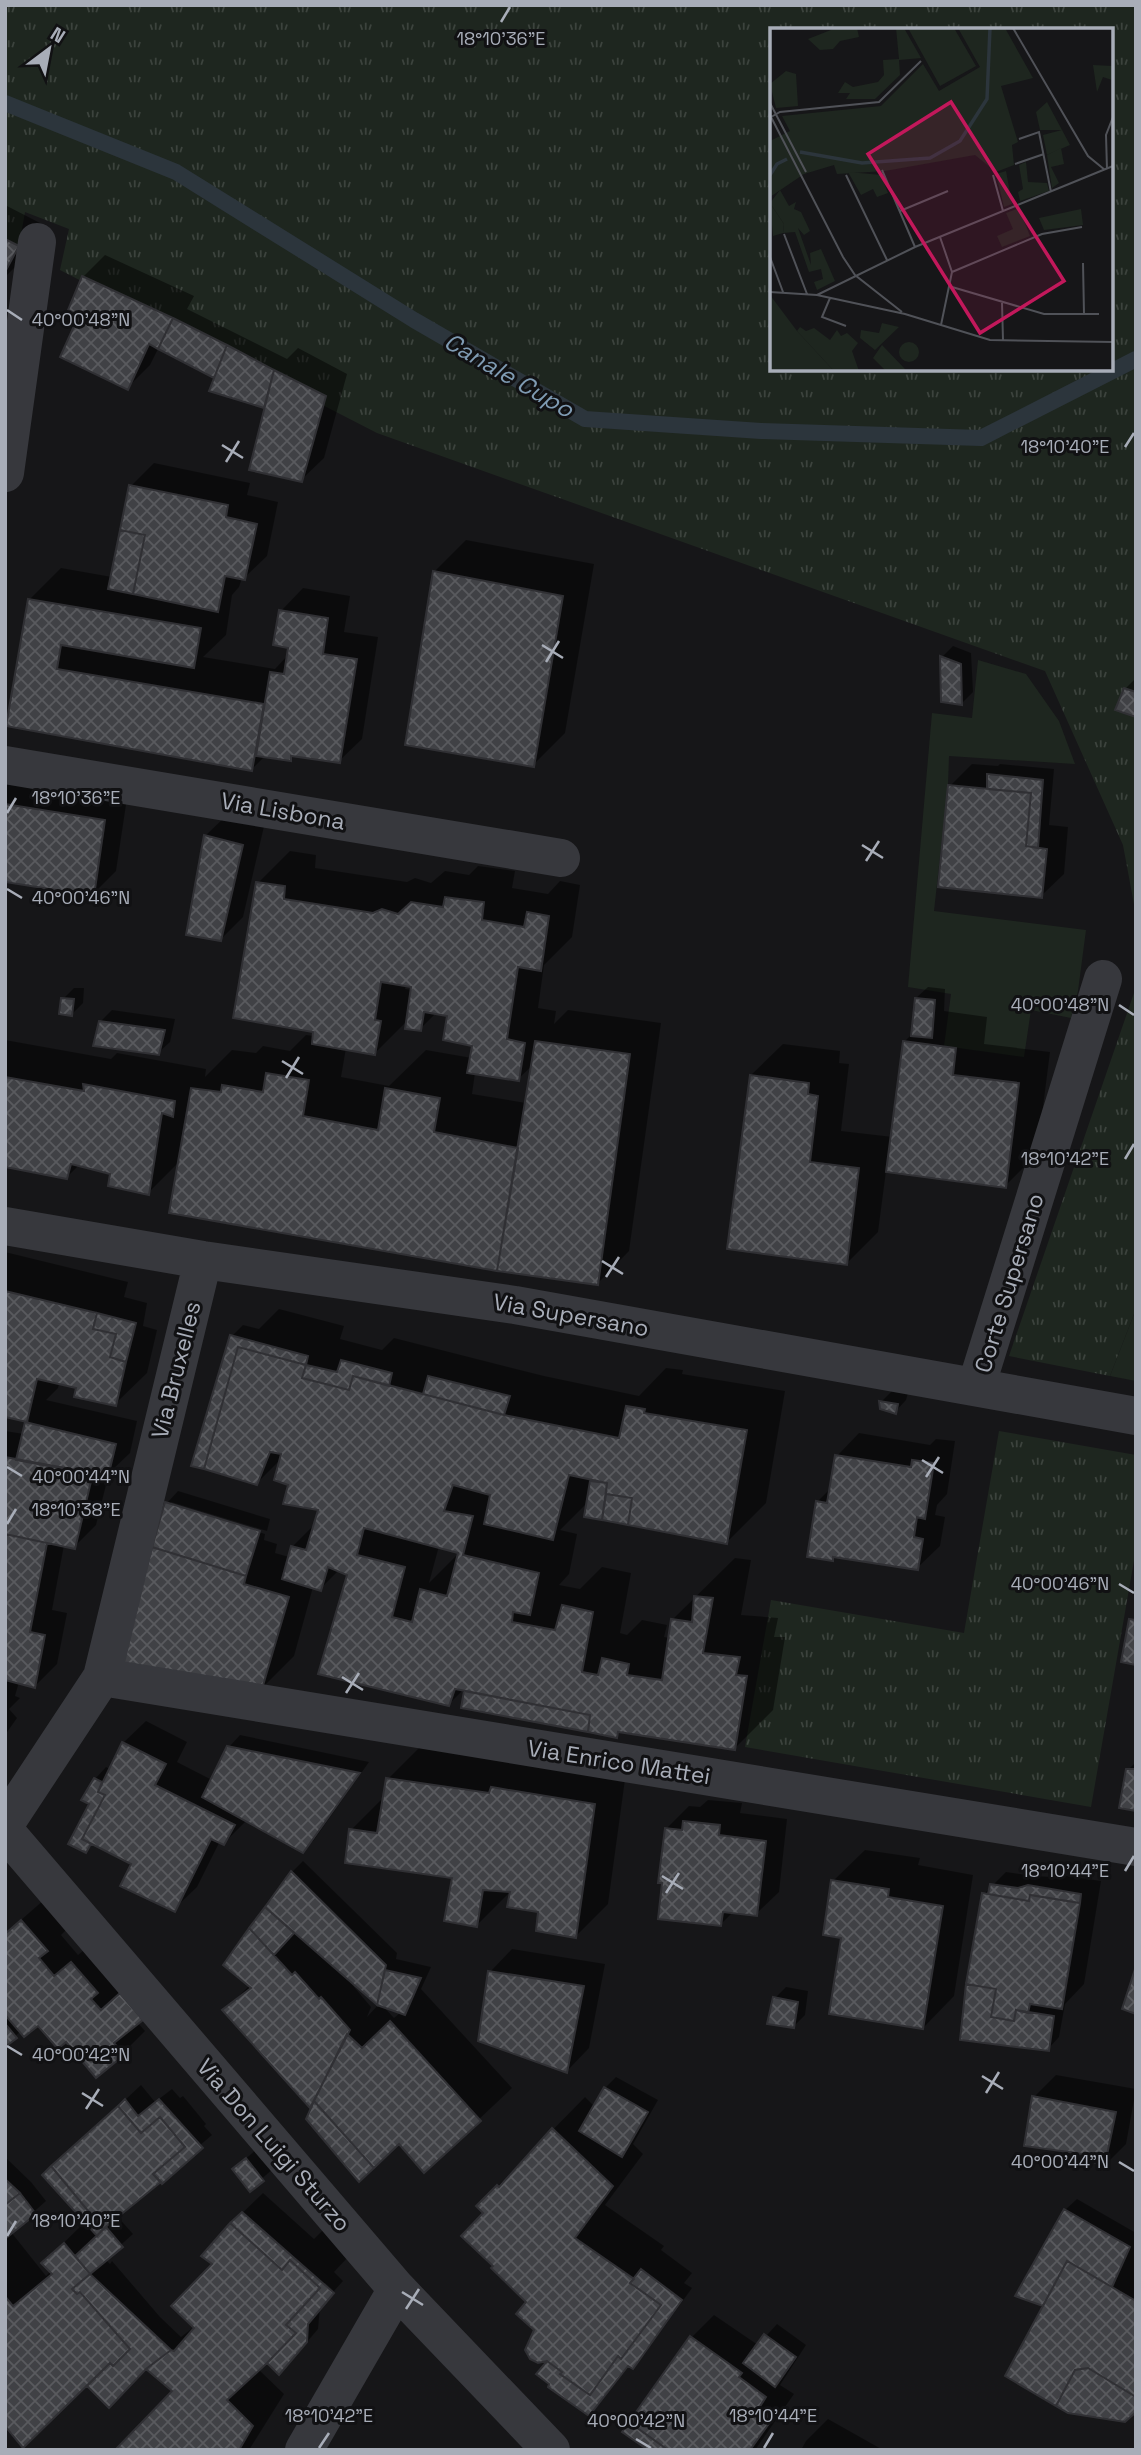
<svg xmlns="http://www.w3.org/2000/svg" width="1141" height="2455" font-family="'Space Grotesk',sans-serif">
<defs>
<pattern id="grass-tufts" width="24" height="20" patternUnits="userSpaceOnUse" patternTransform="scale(1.75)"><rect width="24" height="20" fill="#1e261f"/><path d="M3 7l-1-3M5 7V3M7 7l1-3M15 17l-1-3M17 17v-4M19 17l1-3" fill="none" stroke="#3c433d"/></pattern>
<pattern id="building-cross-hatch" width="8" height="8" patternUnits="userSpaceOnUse" patternTransform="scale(1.75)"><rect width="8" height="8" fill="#404145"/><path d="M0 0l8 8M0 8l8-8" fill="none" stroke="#595a5e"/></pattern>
</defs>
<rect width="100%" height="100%" fill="#161618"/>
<path fill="url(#grass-tufts)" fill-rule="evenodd" d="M5 5H1136V915L1123 845 1045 671 377 433 60 270 69 229 25 212 19 246 5 239ZM772 30H1111V369H772Z
M1134 993H1136V1309L1110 1376 1009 1356Z
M999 1431 1136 1455V1549L1091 1807 745 1747 771 1600 964 1633Z"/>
<path fill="#1e261f" d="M978 660 1026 674 1059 721 1075 764 949 756 948 785 934 911 1086 930 1078 991 1071 1018 1031 1010 1024 1057 944 1046 951 994 908 987 932 713 972 718Z
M1136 1309V1381L1110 1376Z"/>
<path fill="#0007" fill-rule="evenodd" d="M5 205 40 223 19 263 5 277Z
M105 255 194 296 187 309 287 359 298 348 347 374 324 458 301 480 268 401 264 406 216 377 159 347 150 365 128 387 82 314 83 277Z
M154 463 250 483 247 495 278 502 267 556 244 578H242L239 587 232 595 226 635 203 657 275 669 288 655 290 646 281 611 303 588 350 596 344 632 378 637 362 739 339 761 295 754 290 759 266 755 252 769 8 725 29 600 61 568 112 577 131 486Z
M466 540 594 564 565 733 533 765 434 572Z
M953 646 971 653 973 692 961 704 942 657Z
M1136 678V715L1125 689Z
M972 764 998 766 1000 764 1054 769 1049 825 1068 827 1064 874 1041 896 950 786Z
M5 782 127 798 116 871 93 894 5 880Z
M228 814 265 822 243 917 221 939 205 836Z
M290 851 316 855 315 868 407 882 415 878 431 883 445 871 469 875 478 866 515 871 512 888 548 894 560 881 580 885 572 937 544 965 538 1008 556 1011 554 1024 568 1010 661 1023 629 1251 598 1283 180 1161 148 1193 112 1172 80 1164 67 1177 5 1165V1040L111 1059 117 1053 206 1069 205 1077 232 1050 256 1053 263 1046 290 1051 306 1035 314 1036 315 1030 258 883ZM406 984 413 986V990L405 989ZM437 1012 449 1014 474 1044 472 1058 426 1050 389 1086 341 1077 346 1048 375 1053 408 1020 420 1029ZM532 1066 526 1103 472 1094 475 1073 518 1079Z
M928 987 945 989 944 1011 987 1017 984 1044 1050 1052 1037 1154 1005 1186 886 1171 878 1232 846 1264 751 1075 783 1044 840 1051 839 1063 849 1064 841 1131 893 1137 904 1042 913 1033 916 998Z
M74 988H84L83 1003 72 1014 63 999Z
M112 1010 175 1019 170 1042 158 1053 100 1022Z
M5 1252 128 1282 124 1297 147 1303 143 1326 157 1330 147 1373 115 1404 78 1387 59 1383 58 1388 46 1400 137 1421 130 1453 109 1473 96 1525 74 1547 64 1545 52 1610 67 1613 57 1664 35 1686 19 1682 15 1696 20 1698 9 1709 17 1718 5 1735V1431L24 1434 29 1421 8 1416 5 1419Z
M279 1309 344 1326 340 1339 382 1350 394 1338 544 1376 639 1396 666 1368 683 1370 682 1374 785 1391 766 1503 727 1542 586 1516 588 1502 560 1530 577 1534 569 1574 559 1585 580 1589 602 1567 631 1573 620 1633 627 1635 642 1620 667 1625 664 1637 670 1638 672 1620 735 1558 751 1560 741 1615 778 1618 774 1637H785L773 1710 734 1749 622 1731 616 1736 463 1707 466 1687 449 1704 349 1574 339 1570 320 1589 313 1587 294 1656 262 1688 167 1503 178 1491 270 1519 267 1531 171 1502V1505L265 1534 264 1540 277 1544 275 1553 289 1557 292 1547 316 1523 320 1508 291 1484 282 1458 257 1483 232 1336 243 1325 259 1329ZM439 1546 461 1551 429 1583Z
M892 1391 908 1393 906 1400 895 1412 881 1402Z
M859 1433 930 1445 936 1439 955 1441 947 1494 937 1505 935 1515 945 1517 940 1546 917 1568 836 1555 832 1559 817 1502 831 1488 837 1456Z
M146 1721 187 1742 177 1762 212 1780 229 1747 240 1735 369 1762 314 1840 303 1851 247 1820 224 1843 220 1841 197 1887 174 1909 133 1864 94 1843 86 1851 70 1843 91 1803 95 1779 106 1767 110 1769 123 1743Z
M420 1747 626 1772 608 1904 576 1936 513 1889 477 1925 454 1877 351 1830 383 1798 388 1779Z
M1136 1762V1810L1128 1770Z
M708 1800 742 1803 740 1813 787 1819 779 1892 756 1914 733 1912 721 1924 667 1828 689 1806 700 1807Z
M865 1850 920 1858 918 1865 973 1875 954 1996 923 2028 843 1937 833 1881Z
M303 1861 397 1953 396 1959 431 1967 421 1989 512 2088 424 2171 399 2142 317 2098 310 2105 225 2010 250 1985 226 1964 292 1872ZM351 1980 379 2004 367 2017 371 2007 349 1981ZM381 2004 401 2012 394 2018Z
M1006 1872 1035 1876 1051 1877 1054 1874 1101 1881 1084 1984 1065 2004 1059 2037 1048 2049 962 2038 984 1894Z
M45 1899 69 1927 61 1935 78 1955 95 1941 137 2022 145 2031 123 2053 66 2040 38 2023 21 2031 5 2045V1934Z
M512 1949 605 1964 589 2048 567 2071 490 1972Z
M786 1987 808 1991 805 2015 794 2026 775 1998Z
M1056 2075 1136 2089 1126 2144 1104 2166 1034 2097Z
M616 2077 658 2100 633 2144 643 2154 605 2205 664 2246 661 2250 692 2273 684 2283 692 2288 644 2355 633 2366 630 2365 589 2414 551 2358 537 2330 529 2302 496 2266 485 2213 478 2206 585 2097 595 2107 605 2088Z
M141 2085 155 2102 172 2089 180 2098 183 2096 206 2124 204 2126 212 2135 117 2216 133 2234 105 2259 110 2264 112 2261 160 2317 181 2337 194 2327 214 2263 231 2224 263 2193 314 2239 323 2230 350 2255 334 2272 343 2281 334 2291 325 2283 322 2285 318 2329 290 2362 268 2361 258 2369 284 2394 249 2450H118L174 2390 146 2367 109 2405 87 2383 5 2424V2157L31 2182 46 2201 11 2232 46 2276 51 2271 43 2263 86 2221 45 2175Z
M258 2148 274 2168 250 2189 234 2169Z
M1077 2199 1136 2233 1134 2250 1136 2251V2409L1049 2299 1065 2210Z
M714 2315 758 2345 777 2324 806 2345 780 2385 794 2394 755 2450H651L625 2431 692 2337Z
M828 2419 883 2450H801L806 2441Z"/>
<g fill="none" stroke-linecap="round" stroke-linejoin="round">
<path stroke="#2c353c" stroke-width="16" d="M5 103 176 172 414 320 585 419 761 431 981 438 1136 359"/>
</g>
<path fill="url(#building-cross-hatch)" stroke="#303034" stroke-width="2" fill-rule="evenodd" d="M5 239 19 246 5 272Z
M82 276 173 318 158 349 149 344 128 390 60 357 79 315 68 310Z
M173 318 227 345 214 378 158 349Z
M227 345 274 370 264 408 209 391Z
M274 370 326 396 302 482 249 470Z
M129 485 228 505 226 517 257 524 245 580 225 576 218 612 133 594 145 535 120 530Z
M120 530 145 535 133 594 108 589Z
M433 571 563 596 534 767 405 745Z
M28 599 201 628 194 668 61 645 57 669 264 704 252 771 6 726Z
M279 610 328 618 323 654 357 659 340 763 291 756V761L256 756 270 672 284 674 288 648 273 645Z
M940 656 961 664 962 705 941 702Z
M1124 688 1136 692V717L1115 710Z
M987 774 1043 780 1038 848 1026 846 1031 793 987 789Z
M948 785 1031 793 1026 846 1047 849 1042 898 938 887Z
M5 804 105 820 94 896 5 882Z
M204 835 243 845 221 941 186 935Z
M256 882 285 886 284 899 373 913 382 909 398 914 411 902 443 907 445 897 484 902 482 920 524 927 527 912 549 916 541 971 518 967 507 1039 525 1043 519 1081 467 1073 472 1046 443 1040 447 1016 424 1012 421 1031 405 1029 411 987 381 982 375 1020 381 1021 375 1055 312 1044 313 1032 233 1018Z
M61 998 74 999 72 1016 59 1014Z
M915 998 935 1000 932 1038 911 1036Z
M99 1021 165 1030 159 1055 93 1046Z
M535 1041 630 1054 598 1285 497 1271Z
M903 1041 956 1048 953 1075 1019 1083 1006 1188 886 1172Z
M266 1073 309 1080 303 1116 378 1130 385 1088 440 1098 434 1132 518 1148 497 1271 169 1213 191 1088 221 1092 222 1085 263 1092Z
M750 1075 809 1083 808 1094 818 1096 810 1162 859 1168 847 1265 727 1249Z
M5 1077 84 1091 83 1084 175 1101 173 1117 162 1113 149 1195 108 1186 110 1174 71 1164 67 1179 5 1167Z
M5 1291 97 1313 93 1329 116 1334 110 1357 126 1362 116 1406 74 1397 76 1388 37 1379 27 1422 5 1417Z
M97 1313 136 1323 126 1362 110 1357 116 1334 93 1329Z
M230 1335 308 1356 306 1365 238 1347 204 1469 191 1466Z
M238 1347 306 1365 302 1378 349 1390 353 1376 504 1415 619 1438 626 1406 645 1409 644 1413 747 1430 727 1544 628 1525 632 1498 606 1494 607 1483 569 1475 553 1540 484 1524 490 1495 453 1485 444 1511 473 1516 463 1555 539 1573 530 1615 513 1612 512 1622 555 1630 562 1605 593 1612 582 1672 598 1675 602 1658 629 1664 627 1675 662 1680 671 1619 692 1622 694 1596 713 1598 703 1653 740 1657 736 1675 747 1676 735 1750 618 1732 617 1738 588 1732 590 1715 455 1689 449 1706 318 1674 347 1575 328 1567 321 1591 282 1579 291 1546 306 1550 318 1510 283 1504 288 1485 274 1480 281 1454 270 1452 257 1485 204 1469ZM364 1528 458 1553 447 1596 420 1589 412 1622 392 1617 405 1567 357 1555Z
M341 1360 392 1373 389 1386 353 1376 349 1390 302 1378 306 1365 337 1372Z
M428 1376 510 1396 504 1415 423 1394Z
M879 1401 898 1404 896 1414 880 1409Z
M25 1422 116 1444 108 1477 16 1460Z
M835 1455 911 1467 912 1460 934 1463 925 1519 917 1517 914 1537 923 1539 918 1570 833 1557V1561L807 1557 816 1501 827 1503Z
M5 1457 93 1473 75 1549 5 1534Z
M590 1481 607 1483 602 1520 584 1517Z
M606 1494 632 1498 628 1525 602 1520Z
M165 1502 260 1531 246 1576 152 1547Z
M5 1534 47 1543 30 1632 45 1635 35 1688 5 1680Z
M152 1547 246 1576 244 1584 289 1597 262 1689 118 1668Z
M1129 1619 1136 1620V1665L1121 1662Z
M464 1691 590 1715 588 1732 461 1708Z
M122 1742 166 1764 155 1785 235 1825 224 1845 211 1839 175 1912 120 1886 131 1864 82 1839 105 1795 98 1792Z
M227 1746 281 1757 360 1773 303 1853 202 1797Z
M1126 1769H1136V1811L1119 1808Z
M94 1778 102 1782 98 1792 105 1795 82 1839 91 1844 86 1853 68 1844 89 1804 81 1800Z
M386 1778 489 1793 491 1787 503 1789 595 1804 576 1938 536 1931 538 1912 507 1907 510 1892 483 1890 477 1927 444 1921 452 1878 345 1863 349 1829 377 1833Z
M683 1821 720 1825 719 1835 766 1841 757 1916 723 1912 721 1926 658 1919 662 1883H658L665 1828 682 1830Z
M291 1871 386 1965 377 2005 265 1907Z
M831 1880 889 1889 888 1897 943 1906 923 2029 829 2014 841 1938 823 1935Z
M990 1884 1018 1888 1028 1885 1081 1894 1080 1903 1030 1895 1029 1901 988 1894Z
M982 1893 1029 1901 1030 1895 1080 1903 1062 2009 1030 2004 1028 2013 1016 2010 1014 2021 991 2017 996 1989 966 1984Z
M265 1907 294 1933 274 1955 249 1928Z
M21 1920 48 1951 39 1958 54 1976 71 1962 98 1993 91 1999 101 2010 120 1993 143 2020 114 2043 124 2055 96 2078 66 2042 58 2049 38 2026 24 2037 5 2015V1934Z
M249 1928 292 1975 295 1972 319 1999 321 1997 350 2030 310 2108 222 2010 251 1988 223 1965Z
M1136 1966V2014L1122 2009Z
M385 1970 421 1978 405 2015 377 2005Z
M488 1971 584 1986 567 2073 478 2041Z
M966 1984 996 1989 991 2017 1014 2021 1016 2010 1054 2016 1049 2051 960 2040Z
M773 1997 798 2002 794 2028 767 2024Z
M390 2021 481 2121 424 2173 399 2144 374 2168 314 2101 347 2034 362 2048Z
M7 2026 17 2038 5 2047V2027Z
M604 2087 648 2112 622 2157 579 2131Z
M1032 2096 1116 2112 1104 2169 1083 2154 1024 2146Z
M125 2099 138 2116 159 2099 203 2148 162 2184 153 2174 185 2147 160 2117 141 2133 118 2106Z
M314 2101 374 2168 359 2182 306 2119Z
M118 2106 141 2133 160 2117 185 2147 153 2174 161 2182 103 2229 51 2166Z
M552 2128 613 2186 575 2238 634 2279 630 2283 661 2305 621 2359 618 2356 590 2395 560 2374 562 2372 547 2361 538 2363 530 2359 525 2350 534 2330 516 2314 526 2302 491 2268 493 2266 461 2236 483 2213 476 2206 497 2185 499 2187Z
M246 2158 264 2181 250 2192 232 2169Z
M51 2166 103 2229 97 2236 42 2175Z
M5 2179 20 2193 5 2205Z
M20 2193 36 2214 5 2239V2205Z
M1064 2209 1130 2247 1112 2287 1067 2261 1043 2306 1015 2296Z
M242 2212 334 2293 308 2324 307 2342 279 2375 267 2363 296 2333 286 2325 320 2288 290 2260 282 2270 230 2223Z
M230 2223 282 2270 290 2260 320 2288 286 2325 296 2333 267 2363 227 2400 253 2426 239 2450H115L172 2391 146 2369 171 2350 174 2351 194 2328 171 2306 212 2264 201 2256Z
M106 2227 123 2247 90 2274 75 2256Z
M64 2243 90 2274 72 2289 77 2294 80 2292 130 2349 113 2366 110 2363 23 2448 5 2426V2296L13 2306 52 2274 41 2263Z
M1067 2261 1136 2301V2397L1088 2368 1075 2370 1056 2406 1005 2376Z
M641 2269 682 2300 633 2369 628 2366 589 2416 548 2387 549 2384 536 2374 547 2361 562 2372 560 2374 590 2395 618 2356 621 2359 661 2305 630 2283Z
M90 2274 171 2350 146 2369 109 2408 87 2386 110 2363 113 2366 130 2349 80 2292 77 2294 72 2289Z
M764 2334 796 2357 775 2387 743 2363Z
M690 2336 742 2373 739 2377 766 2397 759 2408 773 2418 750 2450H668L629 2422Z
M1088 2368 1136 2397V2412L1125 2422 1068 2413 1056 2406 1075 2370Z
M629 2422 668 2450H648L622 2432Z"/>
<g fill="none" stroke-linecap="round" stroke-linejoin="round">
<path stroke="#37383d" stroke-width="38" d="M5 473 37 242
M5 765 561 858
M5 1226 203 1260 515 1305 1136 1416
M976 1387 1103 979
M102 1677 1136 1847
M5 1824 102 1677 203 1260
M5 1831 397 2289 551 2450
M304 2450 397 2289"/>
</g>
<path fill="none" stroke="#a8adb8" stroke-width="2.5" d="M501 22 510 7M7 310 22 320M222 445 243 458M1125 447 1134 433M226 462 239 441M542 645 563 658M546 662 559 641M7 813 16 798M862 845 883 858M866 861 879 841M7 889 22 898M1119 1005 1134 1015M282 1061 303 1074M286 1078 299 1057M1125 1159 1134 1144M602 1261 623 1274M606 1277 619 1257M922 1460 943 1473M7 1467 22 1476M926 1477 939 1457M7 1524 16 1509M1119 1584 1134 1593M342 1677 363 1690M346 1693 359 1673M1125 1871 1134 1856M662 1876 683 1889M666 1893 679 1873M7 2046 22 2055M982 2076 1003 2089M82 2093 103 2106M986 2093 999 2072M86 2109 99 2089M1119 2162 1134 2171M7 2236 16 2221M402 2292 423 2305M406 2309 419 2289M636 2439 651 2448M319 2448 329 2433M764 2448 773 2433"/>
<g text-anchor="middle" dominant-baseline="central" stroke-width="6" stroke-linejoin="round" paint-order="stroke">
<g font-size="23" fill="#a8adb8" stroke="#111113">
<text transform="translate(283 811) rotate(10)">Via Lisbona</text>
<text transform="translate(1009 1283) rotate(-73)">Corte Supersano</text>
<text transform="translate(571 1315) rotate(10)">Via Supersano</text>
<text transform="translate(176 1370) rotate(-76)">Via Bruxelles</text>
<text transform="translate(619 1762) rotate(9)">Via Enrico Mattei</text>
<text transform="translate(274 2145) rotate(49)">Via Don Luigi Sturzo</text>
</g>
<g font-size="24" font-style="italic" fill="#7f9bb3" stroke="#111113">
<text transform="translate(509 375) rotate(30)">Canale Cupo</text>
</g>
</g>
<g transform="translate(770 28)">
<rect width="343" height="343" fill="#161618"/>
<path d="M126 0H134L151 30 129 32 130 47 105 71H76L80 65H68L75 54 83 59 108 54 114 47 113 32 129 31ZM188 0H235L263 50 231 58 248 114 242 117 244 137 226 144 205 127 115 143 67 146 64 137 34 146 0 169V113L20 103 12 88 111 78 153 36 169 63 210 39ZM292 102 300 117 277 127 273 107ZM236 143 242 176 234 179 226 146ZM0 175 14 196 13 205 3 208ZM249 180 260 208 232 219 227 208 243 201 236 185ZM112 317 135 341 134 343H116L103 330Z" fill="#1e261f"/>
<path d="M66 0H87L89 9 70 13 63 21 50 22 38 11ZM0 267 27 303 64 343H0Z" fill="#1e261f"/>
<path d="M30 299 36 303 44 300 60 312 67 302 71 308 77 305 88 315 82 323 89 343H64L27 303Z" fill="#1e261f"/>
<path d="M138 0H184L206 38 170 58ZM323 37 343 38 342 52 333 49 327 64ZM16 43 26 46 28 78 6 80 0 56ZM277 74 292 102H270L266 84ZM291 120 294 136 281 139 289 155 282 160 277 127ZM256 134 258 154 277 155 279 163 250 173 248 164 253 161 249 137ZM78 144 111 147 118 165 107 169 103 161 91 167ZM10 162 19 178 26 174 24 181 31 184 40 203 34 207 28 200 41 237 40 225 51 221 65 253 47 262 44 254 53 251 51 241 39 244 25 204 13 205 14 196 0 175ZM311 181 313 197 274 202 269 190ZM112 295 129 299 105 322 90 310 91 302 109 305ZM129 324a10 10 0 1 1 20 0a10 10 0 1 1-20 0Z" fill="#1e261f"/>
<path fill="none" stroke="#2c353c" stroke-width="3.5" d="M30 124 92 135 160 130 190 113 217 71 220 0M0 147 7 136 17 131"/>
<path fill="none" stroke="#505258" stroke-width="2" d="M243 0 318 128 335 142M0 75 36 144M0 87 73 229 85 247 132 284M1 89 10 84 109 74 151 33M249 111 269 104 281 164M245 136 274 126M337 141 336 107 343 89M112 142 145 219M76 147 117 232M223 147 233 183M130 183 178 163M14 206 37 266M170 209 182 244 171 297M0 229 13 264M313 235 314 286M182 244 272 206 312 199M182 259 274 286H329M0 264 47 267 135 286 220 312 343 314M47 267 145 219 343 138M60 270 52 289 76 298M232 275 233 312"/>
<path fill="#c2185b" fill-opacity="0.15" stroke="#c2185b" stroke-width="3.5" d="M181 74 294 253 210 305 98 126Z"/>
<rect width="343" height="343" fill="none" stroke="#a8adb8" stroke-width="3.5"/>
</g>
<g font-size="18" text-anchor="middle" fill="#a8adb8" stroke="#111113" stroke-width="6" stroke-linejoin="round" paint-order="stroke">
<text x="501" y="45">18°10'36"E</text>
<text x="81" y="326">40°00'48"N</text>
<text x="1065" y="453">18°10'40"E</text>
<text x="76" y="804">18°10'36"E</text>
<text x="81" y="904">40°00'46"N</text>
<text x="1060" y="1011">40°00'48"N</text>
<text x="1065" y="1165">18°10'42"E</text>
<text x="81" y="1483">40°00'44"N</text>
<text x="76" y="1516">18°10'38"E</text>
<text x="1060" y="1590">40°00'46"N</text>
<text x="1065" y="1877">18°10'44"E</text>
<text x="81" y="2061">40°00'42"N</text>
<text x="1060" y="2168">40°00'44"N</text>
<text x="76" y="2227">18°10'40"E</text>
<text x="329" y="2422">18°10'42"E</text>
<text x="773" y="2422">18°10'44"E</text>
<text x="636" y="2427">40°00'42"N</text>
</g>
<rect width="1141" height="2455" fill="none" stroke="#a8adb8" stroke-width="14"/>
<g transform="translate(49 49) rotate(32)" stroke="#111113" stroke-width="5" paint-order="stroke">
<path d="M0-5L12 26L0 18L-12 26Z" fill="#a8adb8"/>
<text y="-10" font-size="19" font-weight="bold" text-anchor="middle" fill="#a8adb8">N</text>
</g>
</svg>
